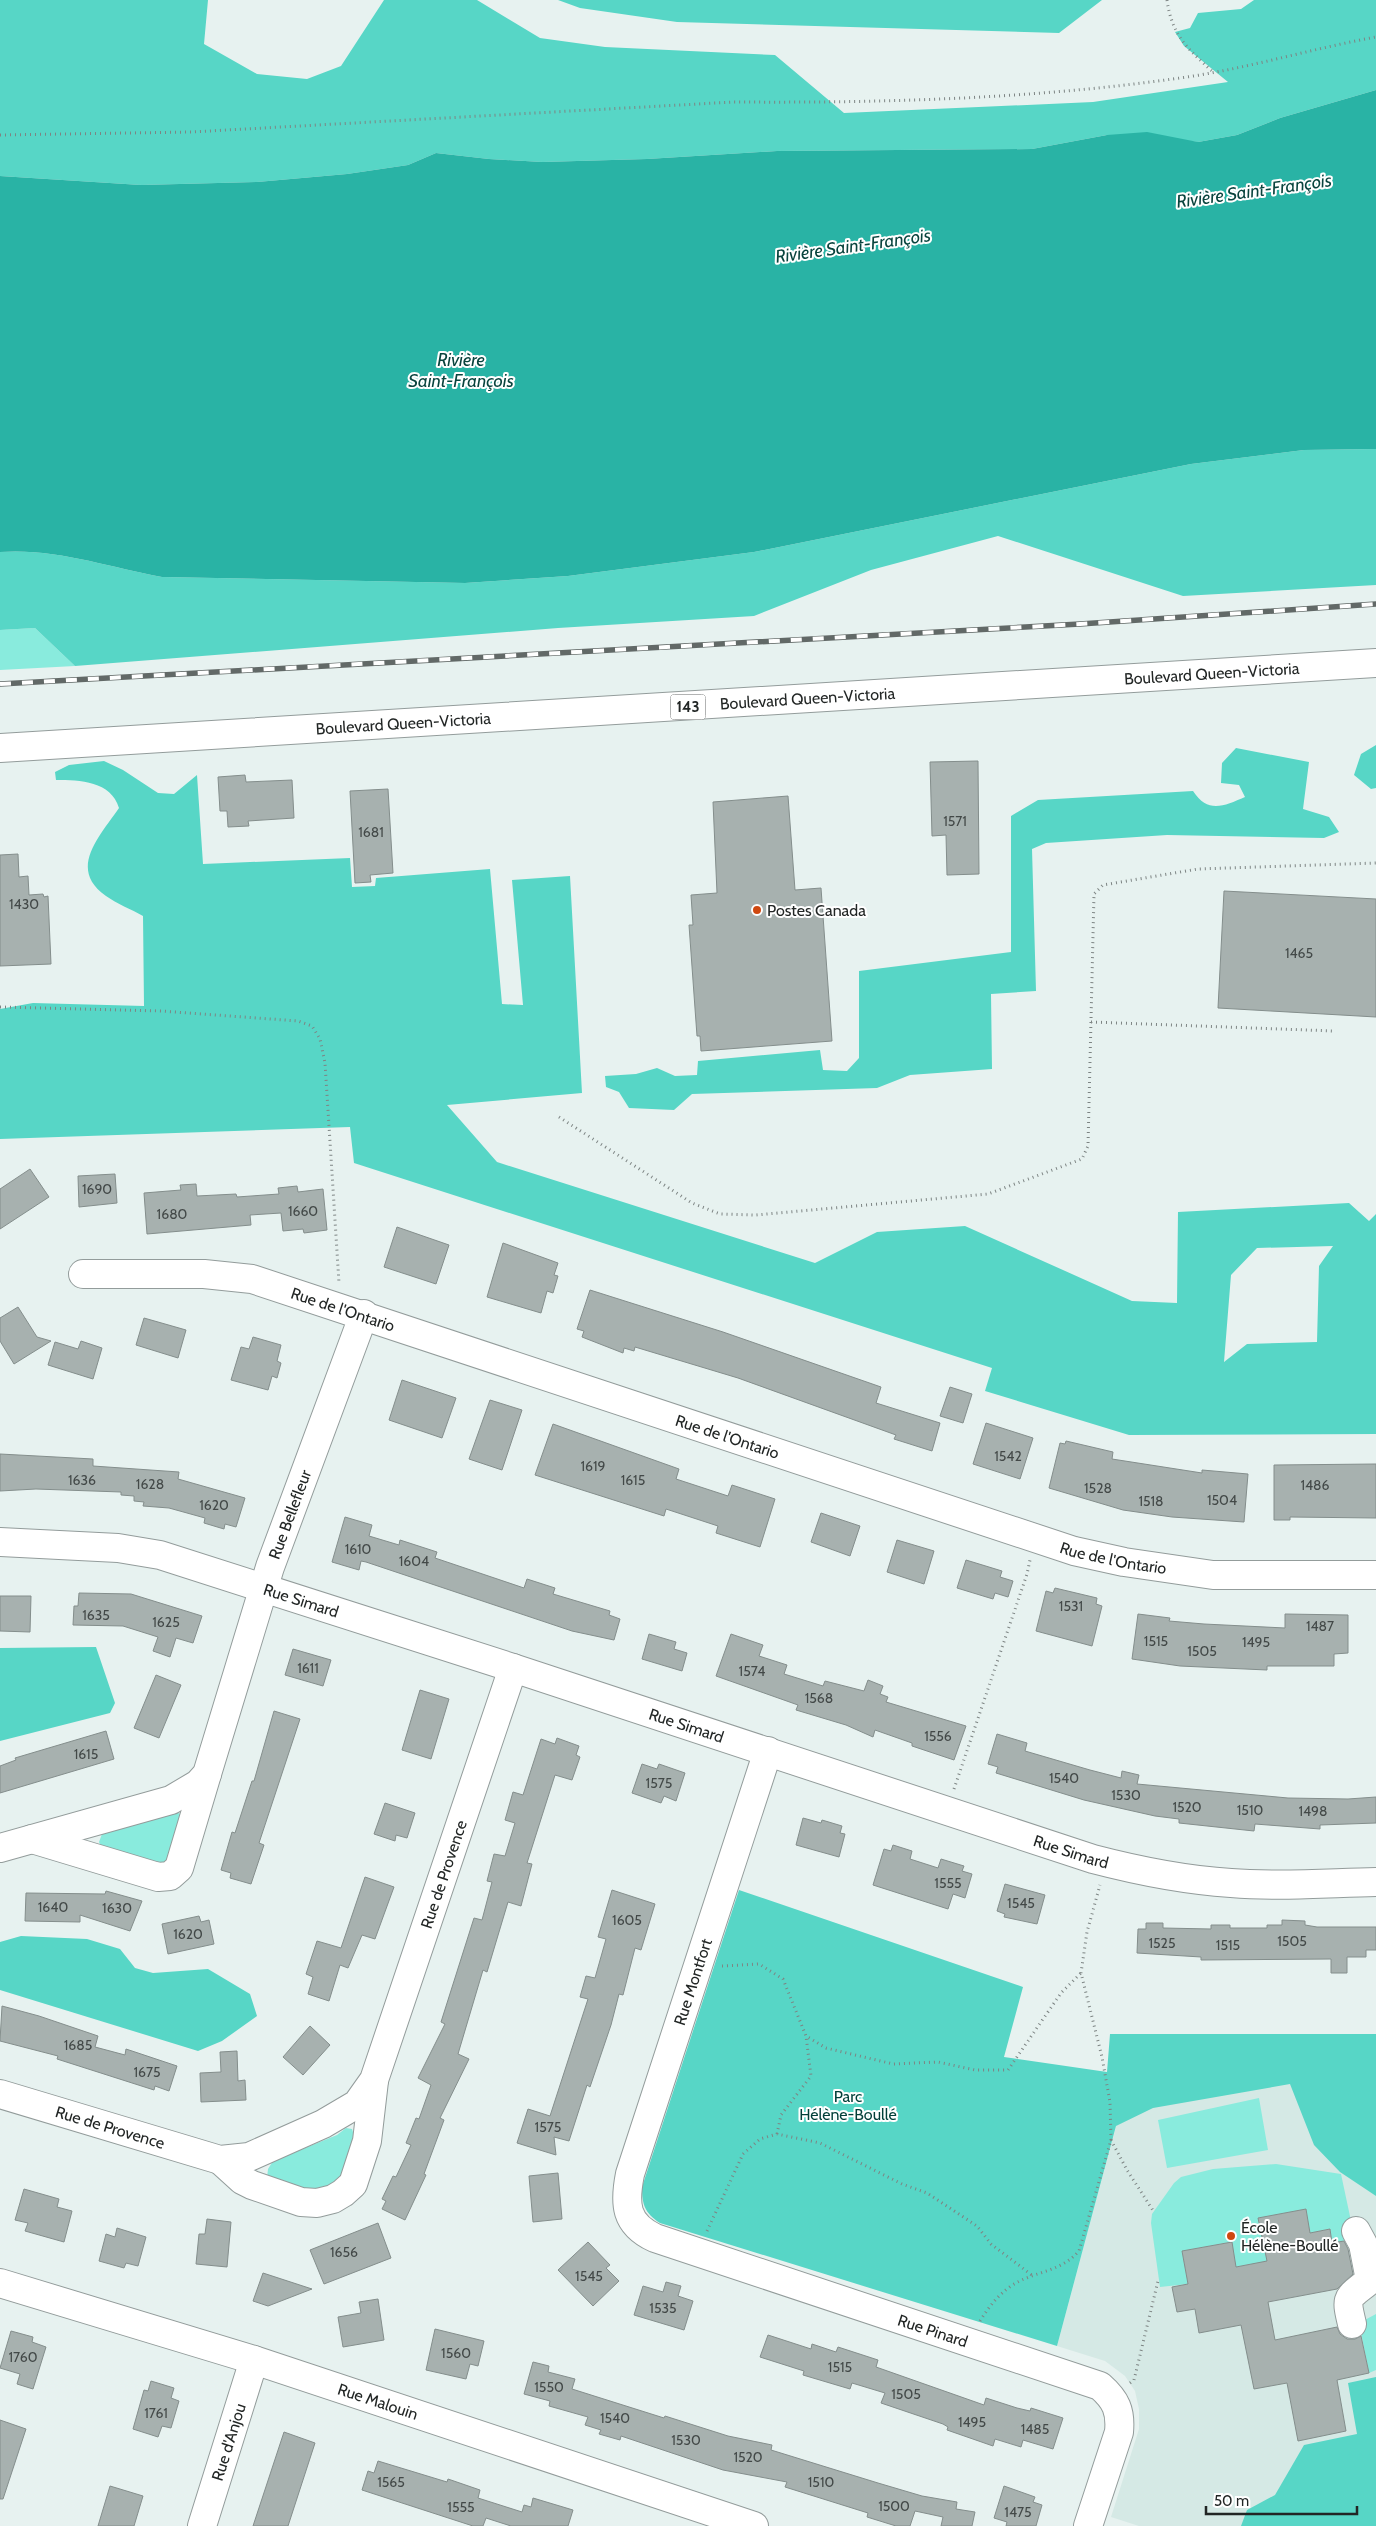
<svg xmlns="http://www.w3.org/2000/svg" width="1376" height="2526" font-family="Cabin,sans-serif">
<rect width="100%" height="100%" fill="#e7f2f0"/>
<path fill="#d5e9e5" d="M1141 2034H1376V2526H1139L1111 2517 1139 2429V2409L1135 2391 1125 2376 1105 2361 1057 2346Z"/>
<path fill="#89ebdd" d="M35 628 75 666 0 670V630Z
M175 1812 181 1814 173 1857 164 1864 157 1865 101 1847 99 1842 102 1834Z
M1259 2098 1268 2150 1167 2168 1158 2120Z
M346 2128 352 2129C356 2139 352 2148 349 2159 338 2205 300 2190 267 2178L268 2169 273 2161 337 2135Z
M1276 2164 1341 2174 1351 2221 1358 2238 1332 2243 1329 2229 1310 2233 1306 2209 1259 2218 1275 2264H1251L1236 2267 1231 2242 1182 2251 1188 2284 1160 2287 1151 2223 1152 2214 1174 2183 1181 2177 1213 2169Z
M1376 2314V2370L1369 2373 1359 2323Z"/>
<path fill="#57d6c6" fill-rule="evenodd" d="M0 0H208L204 44 257 74 307 79 341 66 384 0H477L540 38 605 47 775 55 844 113 1093 102 1228 82 1184 46 1175 32 1190 28 1198 13 1241 9 1254 0H1376V90L1280 118 1237 135 1198 142 1107 135 1032 149 777 151 647 159 542 162 489 159 436 153 408 165 347 174 257 182 141 185 0 176Z
M558 0H1102L1059 33 677 22 580 8Z
M1376 449V585L1183 596 998 536 871 570 754 616 558 628 75 666 35 628 0 630V552C55 548 108 567 162 577L465 583 568 576 754 552 1191 464 1304 450Z
M1376 745V788L1371 789 1354 775 1361 754Z
M1236 748 1309 762 1303 809 1329 817 1339 832 1324 838 1167 835 1046 843 1032 849 1036 991 991 994 992 1069 910 1075 877 1088 692 1094 674 1110 629 1108 619 1092 606 1087 605 1076 636 1074 657 1068 675 1076 697 1075 698 1061 820 1050 823 1070 847 1071 859 1058V971L1011 952V816L1038 800 1193 791C1208 814 1224 806 1245 797L1239 785 1221 783 1222 763Z
M104 761 123 770 158 793 174 794 197 775 203 864 350 858 352 887 375 886 376 878 490 869 502 1004 523 1005 512 880 570 876 582 1093 447 1105 497 1162 815 1263 877 1232 965 1226 1132 1301 1177 1303 1178 1212 1349 1203 1369 1221 1376 1214V1434L1129 1435 985 1391 992 1368 354 1163 350 1127 0 1139V1009L33 1003 144 1006 143 916C131 909 117 904 106 896 67 869 100 836 119 808 111 781 80 780 56 780L55 772 69 765ZM1333 1246 1319 1266 1317 1342 1247 1344 1224 1362 1231 1275 1257 1248Z
M96 1647 115 1703 110 1713 0 1741V1648Z
M739 1890 1023 1987 1004 2057 1107 2072 1110 2034H1376V2196L1340 2172 1314 2145 1290 2084 1153 2108 1116 2126 1057 2346 660 2223C645 2213 642 2205 642 2187Z
M21 1936 87 1939 120 1949 135 1968 153 1973 208 1969 250 1994 257 2016 222 2041 198 2051 0 1990V1942Z
M1376 2377V2526H1241L1247 2510 1275 2495 1304 2445 1357 2434 1348 2383Z"/>
<path fill="#29b3a5" d="M1376 90V449L1304 450 1191 464 754 552 568 576 465 583 162 577C108 567 55 548 0 552V176L141 185 257 182 347 174 408 165 436 153 489 159 542 162 647 159 777 151 1032 149 1107 135 1147 132 1198 142 1237 135 1280 118Z"/>
<path fill="#a7b1af" stroke="#848e8c" d="M978 761 979 874 947 875 946 835 932 836 930 762Z
M245 775 246 782 292 780 294 818 248 821 249 826 228 827 227 811H220L218 777Z
M388 789 393 873 370 875 371 882 355 883 350 791Z
M788 796 795 890 821 888 832 1041 701 1051 700 1036H697L689 925H693L691 895 717 893 713 802Z
M18 854 19 877 28 876 29 895 43 894 44 897 48 896 51 964 0 966V855Z
M1224 891 1376 899V1017L1218 1008Z
M30 1169 49 1197 0 1229V1189Z
M115 1174 117 1203 79 1207 78 1176Z
M196 1184 197 1196 236 1194 237 1197 279 1194 278 1188 297 1186 298 1192 323 1189 327 1230 304 1233 303 1229 283 1231 281 1213 250 1215 251 1225 147 1234 144 1193 181 1190 180 1185Z
M397 1227 449 1245 436 1284 384 1267Z
M503 1243 558 1263 554 1275 558 1276 553 1293 547 1291 541 1313 487 1297Z
M590 1290 723 1332 881 1387 876 1403 940 1423 932 1451 894 1439 896 1435 738 1378 635 1347 634 1351 624 1348 623 1353 582 1337 584 1331 577 1329Z
M18 1307 37 1337 51 1341 14 1364 0 1341V1318Z
M144 1318 186 1330 178 1358 136 1345Z
M253 1337 281 1345 277 1361 281 1363 277 1378 272 1376 268 1390 231 1380 241 1347 249 1349Z
M81 1341 102 1348 93 1379 48 1365 55 1342 78 1349Z
M402 1380 456 1398 442 1438 389 1420Z
M950 1387 972 1394 963 1423 940 1416Z
M490 1400 522 1410 502 1470 469 1459Z
M986 1423 1033 1438 1020 1479 973 1464Z
M553 1424 679 1469 676 1479 728 1496 732 1485 775 1499 760 1547 716 1533 718 1526 666 1509 664 1516 535 1475Z
M1066 1441 1113 1452 1112 1459 1202 1473V1470L1248 1474 1244 1522 1172 1517 1123 1510 1049 1488 1060 1443 1065 1444Z
M0 1454 93 1459V1466L179 1472 178 1479 245 1498 236 1527 225 1524 224 1529 204 1523 205 1518 169 1508 143 1506 144 1502 134 1501V1496L121 1495V1492L36 1489 0 1491Z
M1376 1464V1518L1290 1517V1520H1274V1465Z
M821 1513 860 1526 850 1556 811 1542Z
M345 1517 372 1525 369 1536 399 1545 400 1540 437 1552 435 1558 524 1588 527 1579 555 1588 553 1594 610 1611 609 1615 620 1619 614 1640 572 1631 366 1562 361 1561 359 1570 332 1562Z
M897 1540 934 1551 924 1584 887 1572Z
M966 1560 1002 1571 1000 1577 1013 1581 1008 1597 995 1593 993 1599 957 1588Z
M1055 1588 1097 1598 1096 1604 1102 1606 1092 1646 1036 1631 1046 1591 1053 1593Z
M79 1593 131 1594 202 1616 193 1643 176 1638 170 1657 153 1651 158 1637 123 1626 73 1625 74 1606H78Z
M0 1596H31L30 1632 0 1631Z
M1138 1614 1170 1618 1169 1621 1204 1624 1285 1628V1614L1348 1615V1653L1334 1654V1666H1267V1670L1180 1666 1132 1659Z
M649 1634 676 1642 674 1649 687 1653 682 1671 642 1659Z
M731 1634 763 1645 759 1656 787 1665 784 1674 823 1686 825 1681 864 1691 868 1680 883 1686 880 1694 888 1697 886 1702 966 1726 954 1760 912 1746V1743L875 1730 873 1737 846 1725 796 1710 798 1705 716 1676Z
M293 1649 331 1660 323 1686 285 1675Z
M156 1675 181 1685 159 1738 134 1728Z
M420 1690 449 1699 431 1759 402 1750Z
M274 1711 300 1719 259 1843 264 1845 251 1884 230 1878 231 1873 221 1870 232 1832 235 1833 252 1781H254Z
M106 1731 114 1759 0 1793V1766L16 1760 15 1758Z
M997 1734 1027 1743 1025 1751 1090 1770 1121 1778 1122 1771 1139 1775 1137 1784 1288 1798 1348 1799 1376 1797V1823L1320 1825V1829L1255 1824 1254 1831 1179 1823V1819L1155 1816 1084 1800 996 1773 998 1767 988 1764Z
M557 1738 579 1746 576 1755 580 1757 572 1780 555 1775 527 1863 532 1864 521 1906 508 1902 487 1972 483 1970 458 2054 469 2059 440 2118 444 2120 424 2174 426 2175 405 2220 382 2209 386 2201 382 2199 393 2176 396 2177 411 2145 406 2143 416 2118 419 2119 431 2085 418 2078 445 2024 441 2022 474 1918 482 1920 492 1882 487 1881 494 1854 505 1856 515 1823 505 1820 513 1792 523 1795 541 1739 555 1744Z
M642 1764 657 1769 659 1764 685 1773 676 1801 664 1796 661 1803 632 1793Z
M385 1803 415 1813 407 1838 396 1835 395 1841 374 1834Z
M803 1818 821 1823 822 1820 842 1826 840 1833 845 1834 839 1857 796 1845Z
M893 1845 912 1851 910 1859 938 1868 941 1859 964 1866 962 1871 972 1874 965 1898 953 1894 948 1909 873 1885 884 1849 891 1851Z
M365 1877 394 1887 375 1939 362 1935 348 1968 340 1965 329 2001 308 1994 313 1977 306 1974 317 1941 341 1948Z
M1005 1884 1045 1895 1037 1924 1004 1917 1005 1914 997 1911Z
M612 1890 655 1904 641 1950 635 1948 623 1995 619 1994 611 2025 590 2087 587 2085 569 2141 554 2137 556 2155 517 2143 528 2109 550 2116 588 1999 580 1997 586 1976 595 1978 606 1939 598 1937Z
M106 1891 142 1901 130 1931 80 1915V1922L25 1921 26 1893 105 1894Z
M199 1916 201 1922 209 1920 214 1944 168 1954 162 1924Z
M1282 1920 1305 1921V1925L1317 1927H1376V1950H1366V1957H1347V1973H1331V1959L1201 1960V1957L1137 1953 1138 1929H1146V1923H1163V1928L1211 1929V1925H1230V1928H1267V1925H1282Z
M2 2006 39 2016 98 2036 95 2047 125 2055 126 2049 177 2066 169 2091 155 2086 154 2090 57 2059 58 2056 0 2041Z
M310 2026 330 2045 303 2075 283 2057Z
M237 2051 238 2081 245 2080 246 2100 201 2102 200 2073 221 2072 220 2052Z
M558 2173 562 2219 533 2222 529 2176Z
M24 2189 59 2199 57 2207 72 2211 64 2242 25 2231 28 2223 15 2220Z
M1306 2209 1310 2233 1330 2229 1332 2243 1344 2241 1348 2249 1353 2274 1337 2289 1268 2302 1275 2340 1337 2327 1340 2334 1347 2339H1355L1361 2336 1369 2373 1337 2380 1346 2431 1298 2441 1287 2383 1254 2389 1241 2325 1199 2333 1195 2309 1177 2312 1172 2287 1188 2284 1182 2251 1232 2242 1236 2267 1267 2261 1258 2218Z
M207 2219 231 2222 227 2267 196 2264 199 2234H205Z
M378 2223 391 2258 324 2284 310 2250Z
M117 2228 146 2237 138 2266 126 2263 124 2268 99 2261 106 2234 115 2237Z
M588 2242 610 2265 606 2268 619 2281 593 2306 558 2270Z
M263 2273 312 2289 268 2306 253 2301Z
M666 2282 681 2286 678 2296 693 2301 684 2330 634 2315 643 2286 663 2292Z
M378 2299 384 2340 343 2347 338 2317 361 2313 359 2302Z
M435 2329 484 2341 478 2366 470 2364 466 2379 426 2370Z
M11 2331 33 2337 32 2342 46 2347 33 2389 17 2384 20 2374 0 2368Z
M768 2335 811 2349 812 2344 836 2352 838 2347 878 2360 876 2367 984 2405 986 2398 1017 2408 1030 2411 1031 2408 1063 2418 1053 2449 1023 2440 1021 2447 995 2439 993 2446 947 2430 948 2427 943 2424 881 2403 885 2393 852 2383 850 2389 803 2375 804 2371 760 2357Z
M533 2362 549 2366 548 2372 575 2379 572 2389 664 2418 665 2416 728 2436 772 2445 771 2450 878 2483 922 2496 957 2502 956 2509 975 2512 972 2526H941L943 2517 915 2511 910 2526H896L867 2517 868 2513 785 2487 787 2482 723 2470 621 2436 620 2440 599 2434 601 2430 585 2425 588 2417 549 2406 550 2401 524 2394Z
M151 2381 174 2388 171 2398 179 2401 171 2428 162 2426 158 2437 133 2429 144 2390 148 2391Z
M0 2420 26 2429 3 2499H0Z
M284 2432 315 2443 288 2526H253Z
M378 2461 447 2482 448 2479 480 2490 478 2498 522 2512 524 2505 531 2507 533 2498 573 2510 568 2526H511L486 2518 483 2526H473L362 2490 368 2471 374 2473Z
M110 2486 143 2496 134 2526H98Z
M1004 2486 1035 2497 1033 2502 1042 2505 1036 2526H1006L1007 2522 994 2518Z"/>
<g fill="none" stroke-linecap="round" stroke-linejoin="round">
<g stroke="#939c9b" stroke-width="30">
<g id="minor">
<path id="s1" d="M83 1274H204L252 1279 1074 1551 1124 1562 1213 1575H1376"/>
<path id="s2" d="M0 1542 118 1548 160 1555 513 1668 1093 1859C1139 1871 1184 1880 1231 1883 1279 1887 1328 1883 1376 1882"/>
<path id="s3" d="M768 1751 630 2174C624 2204 625 2224 655 2238L1100 2386C1116 2400 1121 2411 1119 2432L1088 2526"/>
<path d="M32 1839 158 1877 170 1876 179 1868 207 1774"/>
<path id="s4" d="M0 1848 171 1800 198 1784 207 1774 270 1567 364 1314"/>
<path id="s5" d="M0 2094 220 2160 249 2157 323 2124 357 2104 374 2080 513 1668"/>
<path d="M220 2160 242 2180 252 2185 301 2202 317 2203 333 2199 343 2193 353 2184 367 2141 374 2081"/>
<path id="s6" d="M0 2283 254 2360 754 2526"/>
<path d="M1352 2324C1345 2295 1347 2299 1370 2280L1363 2244 1356 2231"/>
<path id="s7" d="M202 2526 254 2360"/>
</g>
</g>
<g stroke="#939c9b" stroke-width="30">
<g id="major">
<path id="s8" d="M0 748 1376 663"/>
</g>
</g>
<path stroke="#7d8483" stroke-width="3" stroke-dasharray="1 4" stroke-linecap="butt" d="M1167 0C1172 36 1188 49 1213 72
M0 135 191 132 734 102C883 103 1032 99 1180 78 1246 69 1310 49 1376 37
M0 1007 161 1011 298 1021 312 1026 320 1039 325 1063 339 1283
M1091 1022 1334 1031
M559 1117 692 1203 720 1214 756 1215 988 1194 1082 1159 1088 1146 1094 894 1103 885 1198 869 1376 863
M954 1789 1027 1574 1030 1560
M722 1966 759 1964 783 1979 806 2036 826 2048 893 2064 938 2062 975 2070H1008L1061 1993 1081 1973
M777 2134 781 2115 811 2076 806 2036
M1111 2140 1127 2170 1154 2212
M707 2231 743 2154 760 2139 777 2134 820 2143 902 2184 927 2193 977 2226 991 2244 1033 2276
M980 2321C989 2307 997 2296 1011 2286 1033 2271 1060 2273 1079 2251L1111 2140 1110 2102 1102 2057 1081 1973 1087 1932 1100 1885
M1130 2383 1134 2380 1158 2281H1160"/>
<use href="#minor" stroke="#fff" stroke-width="28"/>
<use href="#major" stroke="#fff" stroke-width="28"/>
<g stroke="#626967" stroke-width="5.5">
<path id="rail" d="M0 684 1080 624 1376 604"/>
</g>
<use href="#rail" stroke="#fff" stroke-width="4" stroke-dasharray="11" stroke-linecap="butt"/>
</g>
<g fill="#cf4810" stroke="#fff" stroke-width="2">
<circle cx="757" cy="910" r="5"/>
<circle cx="1231" cy="2236" r="5"/>
</g>
<g text-anchor="middle" dominant-baseline="central" stroke-width="4" stroke-linejoin="round" paint-order="stroke">
<g font-size="14" fill="#434948">
<text x="955" y="821">1571</text>
<text x="371" y="832">1681</text>
<text x="24" y="904">1430</text>
<text x="1299" y="953">1465</text>
<text x="97" y="1189">1690</text>
<text x="303" y="1211">1660</text>
<text x="172" y="1214">1680</text>
<text x="1008" y="1456">1542</text>
<text x="593" y="1466">1619</text>
<text x="82" y="1480">1636</text>
<text x="633" y="1480">1615</text>
<text x="150" y="1484">1628</text>
<text x="1315" y="1485">1486</text>
<text x="1098" y="1488">1528</text>
<text x="1222" y="1500">1504</text>
<text x="1151" y="1501">1518</text>
<text x="214" y="1505">1620</text>
<text x="358" y="1549">1610</text>
<text x="414" y="1561">1604</text>
<text x="1071" y="1606">1531</text>
<text x="96" y="1615">1635</text>
<text x="166" y="1622">1625</text>
<text x="1320" y="1626">1487</text>
<text x="1156" y="1641">1515</text>
<text x="1256" y="1642">1495</text>
<text x="1202" y="1651">1505</text>
<text x="308" y="1668">1611</text>
<text x="752" y="1671">1574</text>
<text x="819" y="1698">1568</text>
<text x="938" y="1736">1556</text>
<text x="86" y="1754">1615</text>
<text x="1064" y="1778">1540</text>
<text x="659" y="1783">1575</text>
<text x="1126" y="1795">1530</text>
<text x="1187" y="1807">1520</text>
<text x="1250" y="1810">1510</text>
<text x="1313" y="1811">1498</text>
<text x="948" y="1883">1555</text>
<text x="1021" y="1903">1545</text>
<text x="53" y="1907">1640</text>
<text x="117" y="1908">1630</text>
<text x="627" y="1920">1605</text>
<text x="188" y="1934">1620</text>
<text x="1292" y="1941">1505</text>
<text x="1162" y="1943">1525</text>
<text x="1228" y="1945">1515</text>
<text x="78" y="2045">1685</text>
<text x="147" y="2072">1675</text>
<text x="548" y="2127">1575</text>
<text x="344" y="2252">1656</text>
<text x="589" y="2276">1545</text>
<text x="663" y="2308">1535</text>
<text x="456" y="2353">1560</text>
<text x="23" y="2357">1760</text>
<text x="840" y="2367">1515</text>
<text x="549" y="2387">1550</text>
<text x="906" y="2394">1505</text>
<text x="156" y="2413">1761</text>
<text x="615" y="2418">1540</text>
<text x="972" y="2422">1495</text>
<text x="1035" y="2429">1485</text>
<text x="686" y="2440">1530</text>
<text x="748" y="2457">1520</text>
<text x="391" y="2482">1565</text>
<text x="821" y="2482">1510</text>
<text x="894" y="2506">1500</text>
<text x="461" y="2507">1555</text>
<text x="1018" y="2512">1475</text>
</g>
<rect fill="#fff" stroke="#646766" stroke-width="1" x="670.5" y="694.5" width="35" height="25" rx="4"/>
<g font-size="15" font-weight="bold" fill="#222625">
<text x="688" y="707">143</text>
</g>
<g font-size="16" fill="#222625" stroke="#fff">
<text stroke="none"><textPath href="#s8" startOffset="1214">Boulevard Queen-Victoria</textPath></text>
<text stroke="none"><textPath href="#s8" startOffset="809">Boulevard Queen-Victoria</textPath></text>
<text stroke="none"><textPath href="#s8" startOffset="404">Boulevard Queen-Victoria</textPath></text>
<text stroke="none"><textPath href="#s1" startOffset="265">Rue de l'Ontario</textPath></text>
<text stroke="none"><textPath href="#s1" startOffset="670">Rue de l'Ontario</textPath></text>
<text stroke="none"><textPath href="#s4" startOffset="495">Rue Bellefleur</textPath></text>
<text stroke="none"><textPath href="#s1" startOffset="1075">Rue de l'Ontario</textPath></text>
<text stroke="none"><textPath href="#s2" startOffset="309">Rue Simard</textPath></text>
<text stroke="none"><textPath href="#s2" startOffset="714">Rue Simard</textPath></text>
<text stroke="none"><textPath href="#s2" startOffset="1119">Rue Simard</textPath></text>
<text stroke="none"><textPath href="#s5" startOffset="626">Rue de Provence</textPath></text>
<text transform="translate(693 1982) rotate(-72)">Rue Montfort</text>
<text stroke="none"><textPath href="#s5" startOffset="115">Rue de Provence</textPath></text>
<text stroke="none"><textPath href="#s3" startOffset="814">Rue Pinard</textPath></text>
<text stroke="none"><textPath href="#s6" startOffset="396">Rue Malouin</textPath></text>
<text stroke="none"><textPath href="#s7" startOffset="88">Rue d'Anjou</textPath></text>
</g>
<g font-size="16" fill="#222625" stroke="#fff" text-anchor="start">
<text x="767" y="910">Postes Canada</text>
<text x="1241" y="2227">École<tspan x="1241" dy="18">Hélène-Boullé</tspan></text>
</g>
<g font-size="16" fill="#013f39" stroke="#fff">
<text x="848" y="2096">Parc<tspan x="848" dy="18">Hélène-Boullé</tspan></text>
</g>
<g font-size="18" font-style="italic" fill="#09443e" stroke="#fff">
<text transform="translate(1254 191) rotate(-8)">Rivière Saint-François</text>
<text transform="translate(853 246) rotate(-8)">Rivière Saint-François</text>
<text x="461" y="360">Rivière<tspan x="461" dy="21">Saint-François</tspan></text>
</g>
</g>
<path d="M1206 2506v8h151v-8" fill="none" stroke="#222625" stroke-width="2.5"/>
<text x="1214" y="2506" font-size="15" fill="#222625" stroke="#ffffff" stroke-width="4" paint-order="stroke">50 m</text>
</svg>
